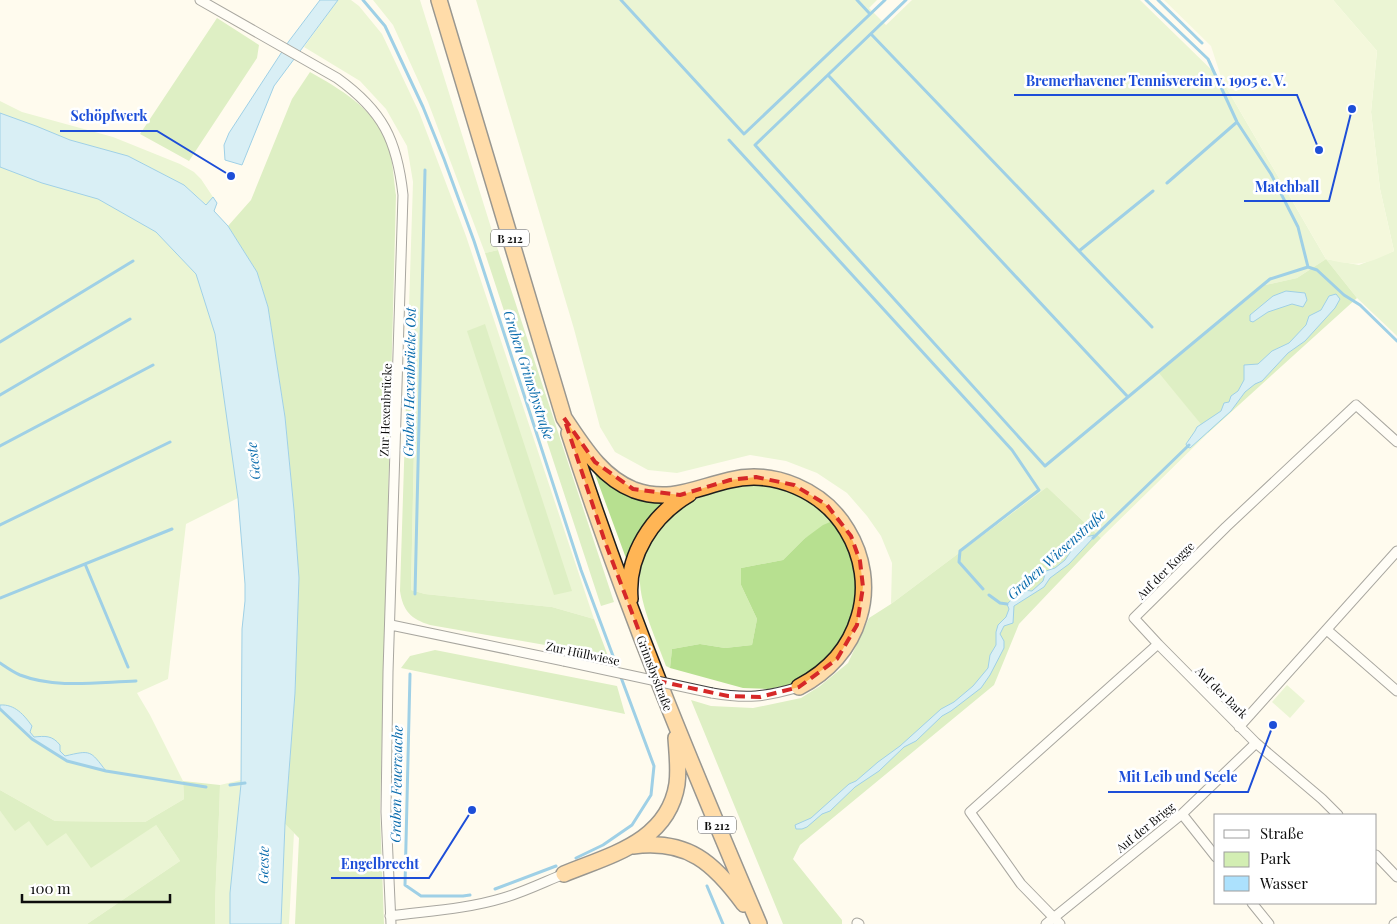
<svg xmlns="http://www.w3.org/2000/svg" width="1397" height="924" font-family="'Playfair Display',serif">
<rect width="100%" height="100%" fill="#fffbee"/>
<path fill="#d3eeb3" d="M338 0H351L359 6 382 34 419 112 466 236 594 619 552 607 425 594 411 590 417 309 409 307 413 182 407 146 386 109 360 81 304 47Z
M373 0H420L498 250 485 253 428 102 393 25Z
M476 0H877L869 8 886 25 912 0H1140L1222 80 1326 259 1359 265 1394 251 1380 189 1371 112 1377 51 1333 0H1397V336L1357 298 1326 259 1297 278 1265 285 1160 373 1208 433 1101 538 1047 487 891 604 892 563 881 536 867 516 847 493 817 473 786 461 750 455 677 473 648 470 615 452 600 427 574 329Z
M0 101 22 112 113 137 180 164 194 172 201 179 213 197 207 205 184 185 128 156 70 140 36 126 0 113Z
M0 167 42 183 98 199 156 232 196 274 215 334 238 498 186 524 168 679 137 693 150 715 183 781 184 799 145 822 55 821 0 790Z
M754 483 782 485 807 496 835 520 804 539 783 560 741 568V585L757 619 752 645 725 648 700 644 672 649 670 668 666 666C657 641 638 602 640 575 643 514 702 491 754 483Z
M1287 685 1305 701 1290 718 1272 702Z
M241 780 230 893V924H215C215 878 219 832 220 785Z
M0 811 15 830 28 820 66 833 156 825 180 861 87 924H0Z
M285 824 294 833 289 924H281Z"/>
<path fill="#b7e090" d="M217 18 259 45 257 58 189 161 140 134Z
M310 72C340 89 373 108 387 141 392 152 394 181 396 195L380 811 384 924H295L299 838 285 824 295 693 299 578 294 510 285 417 268 307 257 272 228 226 251 200 292 99Z
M498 250 614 602 601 606 485 253Z
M1326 259 1357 298 1208 433 1159 373 1265 285 1297 278Z
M409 307 417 308 411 590 425 594 552 607 594 619 608 656 430 625C411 619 403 611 400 591Z
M485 324 572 591 554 595 467 331Z
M592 466 672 500 630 569Z
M1047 487 1101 538 1019 624 994 685 800 845 793 859 842 920V924H783L691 700 711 706 753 708 801 698 820 686 848 663 869 618 891 604Z
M835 520 853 555 858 582 856 607 847 636 808 678 789 685 768 689 743 688 670 668 672 649 700 644 725 648 752 645 757 619 741 585V568L783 560 804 539 823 525Z
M435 650 617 686 625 714 401 668 410 656Z
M183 781 220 785C219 832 215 878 215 924H87L180 861 156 825 91 868 66 833 47 846 29 821 15 831 0 811V790L55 821 145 822 184 799Z"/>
<path fill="#e6f4c6" d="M1164 0H1333L1377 51 1371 112 1380 189 1394 251C1365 265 1358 267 1326 259L1222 80 1211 46Z"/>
<path fill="#ace1fd" stroke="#2b9bdb" d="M320 0H338L274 86 242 165 225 160 224 145 229 133 289 41Z
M0 113 36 126 70 140 128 156 184 185 206 205 213 197 217 203 214 211 228 226 257 272 268 307 285 417 294 510 299 578 295 693 285 824 281 924H230V893L241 784 242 629 245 601V584L238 498 215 334 196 274 156 232 98 199 42 183 0 167Z
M1286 291 1305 293 1307 300 1303 307 1292 304 1268 312 1253 322 1250 321V315L1273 296Z
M1336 294 1340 299 1335 308 1305 341 1288 353 1262 381 1255 384 1245 392 1231 411 1190 448 1187 447 1186 444 1195 431 1197 427 1221 411 1224 403 1229 402 1231 396 1238 391 1244 380V365L1258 364 1272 351 1289 343 1306 325 1309 316 1321 310 1329 296Z
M1094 535V537L1069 564 1050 578 1044 587 1014 606 1013 623 1004 626 1000 634 1004 641V648L990 675 981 688 951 711 942 716 916 741 904 747 879 771 855 787 830 811 822 814 807 827 802 829H796L795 825 811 818 849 784 856 781 878 762 900 746 941 709 954 702 973 686 988 668 990 655 996 645V632L998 625 1006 617 1009 609 1007 604 1022 590 1032 591 1043 581 1046 571 1055 568 1065 560 1079 539Z
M0 705C15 704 24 715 32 726L30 732 34 737C45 736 52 735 60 745V751L65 756C91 750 90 750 106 771L67 761 32 739 0 709Z"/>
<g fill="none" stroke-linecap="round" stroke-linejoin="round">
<path stroke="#2b9bdb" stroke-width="3" d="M363 0 385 26 423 107 444 159 474 241 581 570 654 766 651 795 632 825 603 845 576 858
M621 0 744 134 885 0
M857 0 870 14
M906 0 755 145 1045 466 1270 279 1308 267 1317 270 1344 295 1360 305 1397 341
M1146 0 1208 59 1237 122 1271 174 1298 227 1308 267
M1158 0 1202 43
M871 34 1079 251
M828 75 1128 397
M729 140 1012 450 1039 490 960 551 959 562 983 589
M1167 183 1237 122
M1152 327 1079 251 1153 191
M0 342 133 261
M0 395 130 319
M0 446 153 365
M0 525 170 442
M1093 538 1189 445
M85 564 128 667
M415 594 425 170
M989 595 1000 603 1007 604
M0 598 172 529
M0 663C6 667 13 672 20 675 56 689 99 682 136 681
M410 674 405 885 421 896H463L470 895
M0 709 32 739 67 761 106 771 206 787
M230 785 245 783
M707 886 723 924
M495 889 556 866"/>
<g stroke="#404040" stroke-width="11">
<path id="minor" d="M200 0 337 78C383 111 397 140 403 195L388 672 386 812 391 924
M391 625 564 661
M1327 630 1397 691
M1158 644 1256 743 1322 799 1338 815
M712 693C747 699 765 697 799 687
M1239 727 1397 551
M1182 814 1216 857
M1376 855 1397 877
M1252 903 1269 924
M390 916C427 911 467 909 503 898 524 892 544 882 564 874
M857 923 859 924
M1046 924 1182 814 1256 743
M1060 924 1021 884 970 812 1158 644 1134 618 1226 527 1356 405 1397 442
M1394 924 1397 922"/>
</g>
<g stroke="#1e1e1e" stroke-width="18">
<path id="trunk" d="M439 0 564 418C583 446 601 477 634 490 670 503 695 488 730 480 774 469 824 491 847 530 863 556 868 588 859 617 850 648 828 672 799 687
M569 433C623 601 690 762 759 924
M630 599C626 555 653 515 689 494
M633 846C688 839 714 863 744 904
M564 874C610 855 668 842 677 784 679 769 677 753 676 738"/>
</g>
<use href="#minor" stroke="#fff" stroke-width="9"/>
<use href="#trunk" stroke="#ffb555" stroke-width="15"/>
<g stroke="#404040" stroke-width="11" stroke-linecap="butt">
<path id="minor-bridge" d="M564 661 712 693"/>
</g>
<use href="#minor-bridge" stroke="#fff" stroke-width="9"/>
</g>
<path d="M0 0H1397V924H0ZM564 418 595 462 633 489 680 495 730 480 756 477 794 485 827 505 851 536 860 561 863 587 857 625 837 659 799 687 760 697 728 696 658 681 605 542Z" fill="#fffbee" fill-opacity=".55" fill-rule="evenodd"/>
<path fill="none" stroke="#d62828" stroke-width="4" stroke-dasharray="10 6" stroke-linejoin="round" d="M564 418 595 462 633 489 680 495 730 480 756 477 794 485 827 505 851 536 860 561 863 587 857 625 837 659 799 687 760 697 728 696 658 681 605 542Z"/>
<g text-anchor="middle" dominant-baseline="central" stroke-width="5" stroke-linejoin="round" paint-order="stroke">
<g fill="#fff" stroke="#565656" stroke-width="1">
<rect x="491" y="229.5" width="38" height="17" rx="4"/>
<rect x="698" y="816.5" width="38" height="17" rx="4"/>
</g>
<g font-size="11" font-weight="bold" fill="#0d0d0d">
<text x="510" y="238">B 212</text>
<text x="717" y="825">B 212</text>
</g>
<g font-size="12" fill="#0d0d0d" stroke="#fff">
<text transform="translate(385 410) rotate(-88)">Zur Hexenbrücke</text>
<text transform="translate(1165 570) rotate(-45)">Auf der Kogge</text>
<text transform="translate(583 653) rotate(12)">Zur Hüllwiese</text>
<text transform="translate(655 673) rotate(69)">Grimsbystraße</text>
<text transform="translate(1222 692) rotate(45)">Auf der Bark</text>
<text transform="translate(1145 827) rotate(-39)">Auf der Brigg</text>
</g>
<g font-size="14" font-style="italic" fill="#096bac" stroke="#fff">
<text transform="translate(529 375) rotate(72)">Graben Grimsbystraße</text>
<text transform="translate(409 382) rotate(-89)">Graben Hexenbrücke Ost</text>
<text transform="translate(253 461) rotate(-96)">Geeste</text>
<text transform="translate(1056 554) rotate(-42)">Graben Wiesenstraße</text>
<text transform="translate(396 784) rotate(-89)">Graben Feuerwache</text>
<text transform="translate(263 865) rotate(-89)">Geeste</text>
</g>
</g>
<path fill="none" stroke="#1d4ed8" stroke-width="2" d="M1319 150L1297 95H1014M231 176L157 131H60M1352 109L1329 201H1244M1273 725L1248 792H1108M472 810L429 878H331"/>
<g fill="#1d4ed8" stroke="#fff" stroke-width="2">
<circle cx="1319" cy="150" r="5"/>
<circle cx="231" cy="176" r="5"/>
<circle cx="1352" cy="109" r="5"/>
<circle cx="1273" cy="725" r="5"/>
<circle cx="472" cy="810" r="5"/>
</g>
<g font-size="14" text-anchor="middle" font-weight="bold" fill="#1d4ed8" stroke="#fff" stroke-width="5" stroke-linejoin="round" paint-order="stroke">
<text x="1156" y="86">Bremerhavener Tennisverein v. 1905 e. V.</text>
<text x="109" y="121">Schöpfwerk</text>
<text x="1287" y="192">Matchball</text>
<text x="1178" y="782">Mit Leib und Seele</text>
<text x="380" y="869">Engelbrecht</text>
</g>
<rect x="1214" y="814" width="162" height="90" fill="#ffffff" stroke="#9e9e9e"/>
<rect x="1224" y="830" width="25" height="8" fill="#ffffff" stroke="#9e9e9e"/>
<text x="1260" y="839" font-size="15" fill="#0d0d0d">Straße</text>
<rect x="1224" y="852" width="25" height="15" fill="#d3eeb3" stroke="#9e9e9e"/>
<text x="1260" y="864" font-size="15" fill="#0d0d0d">Park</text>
<rect x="1224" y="876" width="25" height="15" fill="#ace1fd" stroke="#9e9e9e"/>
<text x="1260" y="889" font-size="15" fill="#0d0d0d">Wasser</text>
<path d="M22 894v8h148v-8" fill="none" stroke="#0d0d0d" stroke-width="2.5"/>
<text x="30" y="894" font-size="15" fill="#0d0d0d" stroke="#ffffff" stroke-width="4" paint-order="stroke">100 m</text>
</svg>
